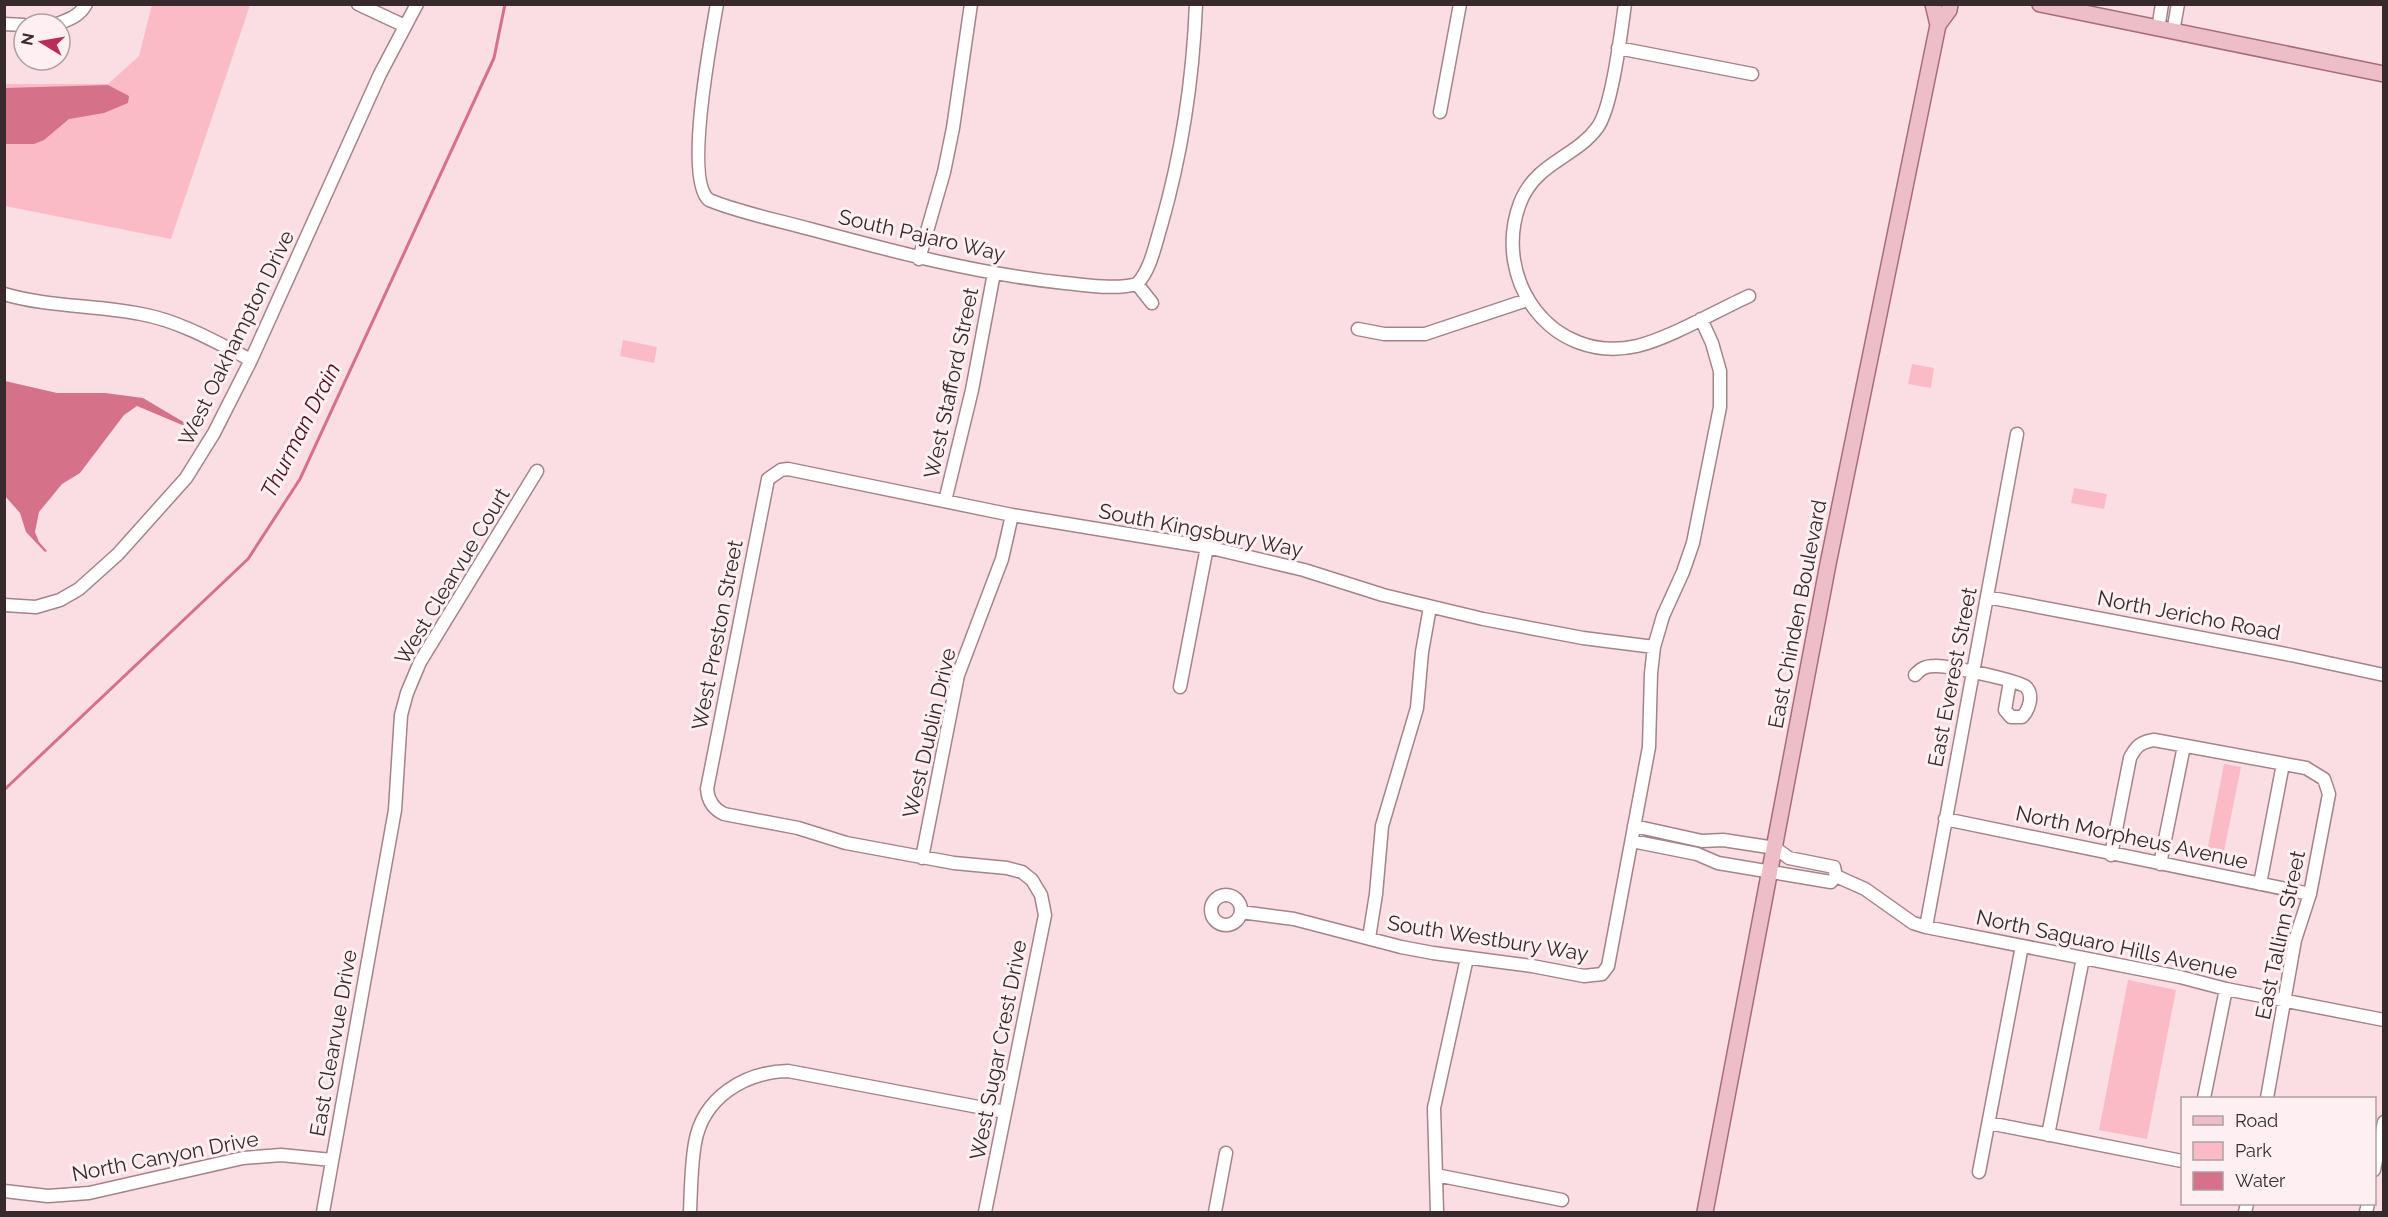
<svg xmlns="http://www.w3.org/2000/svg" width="2388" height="1217" font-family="Raleway,sans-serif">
<rect width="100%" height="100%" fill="#fbdee3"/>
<path fill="#fabac6" d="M152 5H250L171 239 5 206 4 84H108L139 56Z
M623 340 657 347 654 363 620 356Z
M1912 364 1934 368 1931 388 1908 384Z
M2074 488 2107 494 2104 509 2071 503Z
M2224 764 2241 767 2221 866 2205 862Z
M2128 980 2176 990 2147 1139 2099 1130Z"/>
<path fill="#d57189" d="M108 85 129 96 128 103 104 113 69 119 44 140 34 144H5V88Z
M5 381 57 393H105L143 398 192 427H187L137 406 124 415 80 473 62 484 39 512 35 532 39 542 47 551 45 552 26 532 20 513 5 496Z"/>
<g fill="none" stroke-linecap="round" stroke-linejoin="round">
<path stroke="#d57189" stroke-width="3" d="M4 790 248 559 300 479 494 58 505 4"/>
<g stroke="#a48389" stroke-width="15">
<path id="minor" d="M358 4 405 26
M717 4C711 38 684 180 709 200 741 213 777 220 810 229 895 252 978 274 1065 283 1088 285 1115 290 1137 284
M1625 4C1621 32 1612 109 1597 128 1575 158 1536 162 1520 203 1491 280 1552 365 1637 346 1670 338 1716 311 1749 296
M4 24 24 25
M57 24C68 20 80 16 86 4
M2158 29 2162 4
M2173 32 2178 4
M1618 48 1752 74
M1440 112 1460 4
M919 259 944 172 953 128 971 4
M4 294C48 307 96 305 141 314 180 321 216 342 251 360
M1152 303 1137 284C1151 269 1155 245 1161 226 1182 153 1193 80 1196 4
M1358 329 1384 334H1425L1527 300
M945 501 972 390 994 273
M1987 597 2291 655 2384 675
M4 605 36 607 60 600 79 589 118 554 186 478 214 433 251 360 380 74 417 4
M1915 675C1921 668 1926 666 1935 666 1947 665 2020 681 2026 687 2034 695 2029 710 2022 717H2011L2005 710 2010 681
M1180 687 1207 547
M1945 819 2310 894
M1632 841 1697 854 1718 863 1831 882 1836 876 1834 867 1789 858 1775 848 1723 840 1702 841 1634 826
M2111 855 2130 758C2136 746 2141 742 2154 740L2306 768 2324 779 2329 794 2310 894 2295 940 2267 1098
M922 858 958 675 1002 559 1012 515
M2160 864 2184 746
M1836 876 1865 889 1913 923 1926 927 2180 977 2226 989 2384 1020
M2260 884 2283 764
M1211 910a15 15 0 1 1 30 0a15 15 0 1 1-30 0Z
M1241 912 1294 919 1401 947 1433 953 1532 966 1584 976 1602 974 1608 966 1649 747 1651 673 1654 647 1663 616 1683 572 1693 543 1720 407V371L1712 343 1701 319
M1926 927 2017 434
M1369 938 1376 894 1382 826 1417 708 1422 652 1430 607
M2204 1098 2226 989
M1989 1123 2182 1161
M2048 1135 2083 958
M2374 1170 2384 1122
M1979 1172 2022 946
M1436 1175 1562 1200
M4 1191 48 1196 89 1193 243 1158 281 1155 332 1160
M323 1212 395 810 401 715 407 693 420 662 537 471
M690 1212C691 1190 691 1166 695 1143 703 1097 745 1072 788 1071L1005 1112
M985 1212 1045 915 1041 895 1032 880 1022 872 1007 868 954 863 846 843 798 828 724 814C713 809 708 800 707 789L768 479 781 470 788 469 1012 515 1207 547 1304 570 1383 595 1483 619 1583 638 1654 647
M1215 1212 1226 1153
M1437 1212 1434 1108 1467 958
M2245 1212 2247 1204
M2366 1212 2368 1204"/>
</g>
<g stroke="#a76d79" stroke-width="18">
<path id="major" d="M1933 4 1938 25
M2040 4 2384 74
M1705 1212 1828 564 1938 25 1949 10 1950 4"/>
</g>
<use href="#minor" stroke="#fff" stroke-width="12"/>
<use href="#major" stroke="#eebec8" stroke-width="15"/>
</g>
<g text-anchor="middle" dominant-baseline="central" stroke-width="6" stroke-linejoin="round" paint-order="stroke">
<g font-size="21" fill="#37292c" stroke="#feeff2">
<text transform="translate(922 235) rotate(13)">South Pajaro Way</text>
<text transform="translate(236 338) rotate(-64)">West Oakhampton Drive</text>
<text transform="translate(951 383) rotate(-78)">West Stafford Street</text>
<text transform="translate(1201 530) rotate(11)">South Kingsbury Way</text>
<text transform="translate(452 576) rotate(-59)">West Clearvue Court</text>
<text transform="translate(1797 614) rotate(-79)">East Chinden Boulevard</text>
<text transform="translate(2189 615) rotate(11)">North Jericho Road</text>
<text transform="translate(717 635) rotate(-79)">West Preston Street</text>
<text transform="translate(1952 677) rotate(-79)">East Everest Street</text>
<text transform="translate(929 733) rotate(-77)">West Dublin Drive</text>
<text transform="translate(2132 837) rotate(12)">North Morpheus Avenue</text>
<text transform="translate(2280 935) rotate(-78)">East Tallinn Street</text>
<text transform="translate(1488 938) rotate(9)">South Westbury Way</text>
<text transform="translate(2107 944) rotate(12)">North Saguaro Hills Avenue</text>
<text transform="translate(333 1043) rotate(-80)">East Clearvue Drive</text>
<text transform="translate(998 1050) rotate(-79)">West Sugar Crest Drive</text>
<text transform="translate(165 1156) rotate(-11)">North Canyon Drive</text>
</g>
<g font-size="22" font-style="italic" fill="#4c0d22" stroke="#feeff2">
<text transform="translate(300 430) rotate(-63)">Thurman Drain</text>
</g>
</g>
<rect width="2388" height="1217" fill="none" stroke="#37292c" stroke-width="12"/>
<rect x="2181" y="1097" width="195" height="108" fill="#feeff2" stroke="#aea0a3" stroke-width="1.5"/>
<rect x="2193" y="1116" width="30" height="9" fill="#eebec8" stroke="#aea0a3" stroke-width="1.5"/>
<text x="2235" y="1127" font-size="18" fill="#37292c">Road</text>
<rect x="2193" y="1142" width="30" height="18" fill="#fabac6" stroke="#aea0a3" stroke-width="1.5"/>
<text x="2235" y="1157" font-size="18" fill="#37292c">Park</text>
<rect x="2193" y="1172" width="30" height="18" fill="#d57189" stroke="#aea0a3" stroke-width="1.5"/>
<text x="2235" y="1187" font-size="18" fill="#37292c">Water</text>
<g transform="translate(42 42) rotate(281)"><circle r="28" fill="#feeff2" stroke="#aea0a3" stroke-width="1.5"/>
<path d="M0-4.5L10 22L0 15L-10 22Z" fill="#ba2c5c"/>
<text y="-9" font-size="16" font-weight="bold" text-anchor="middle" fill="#37292c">N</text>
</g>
</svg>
